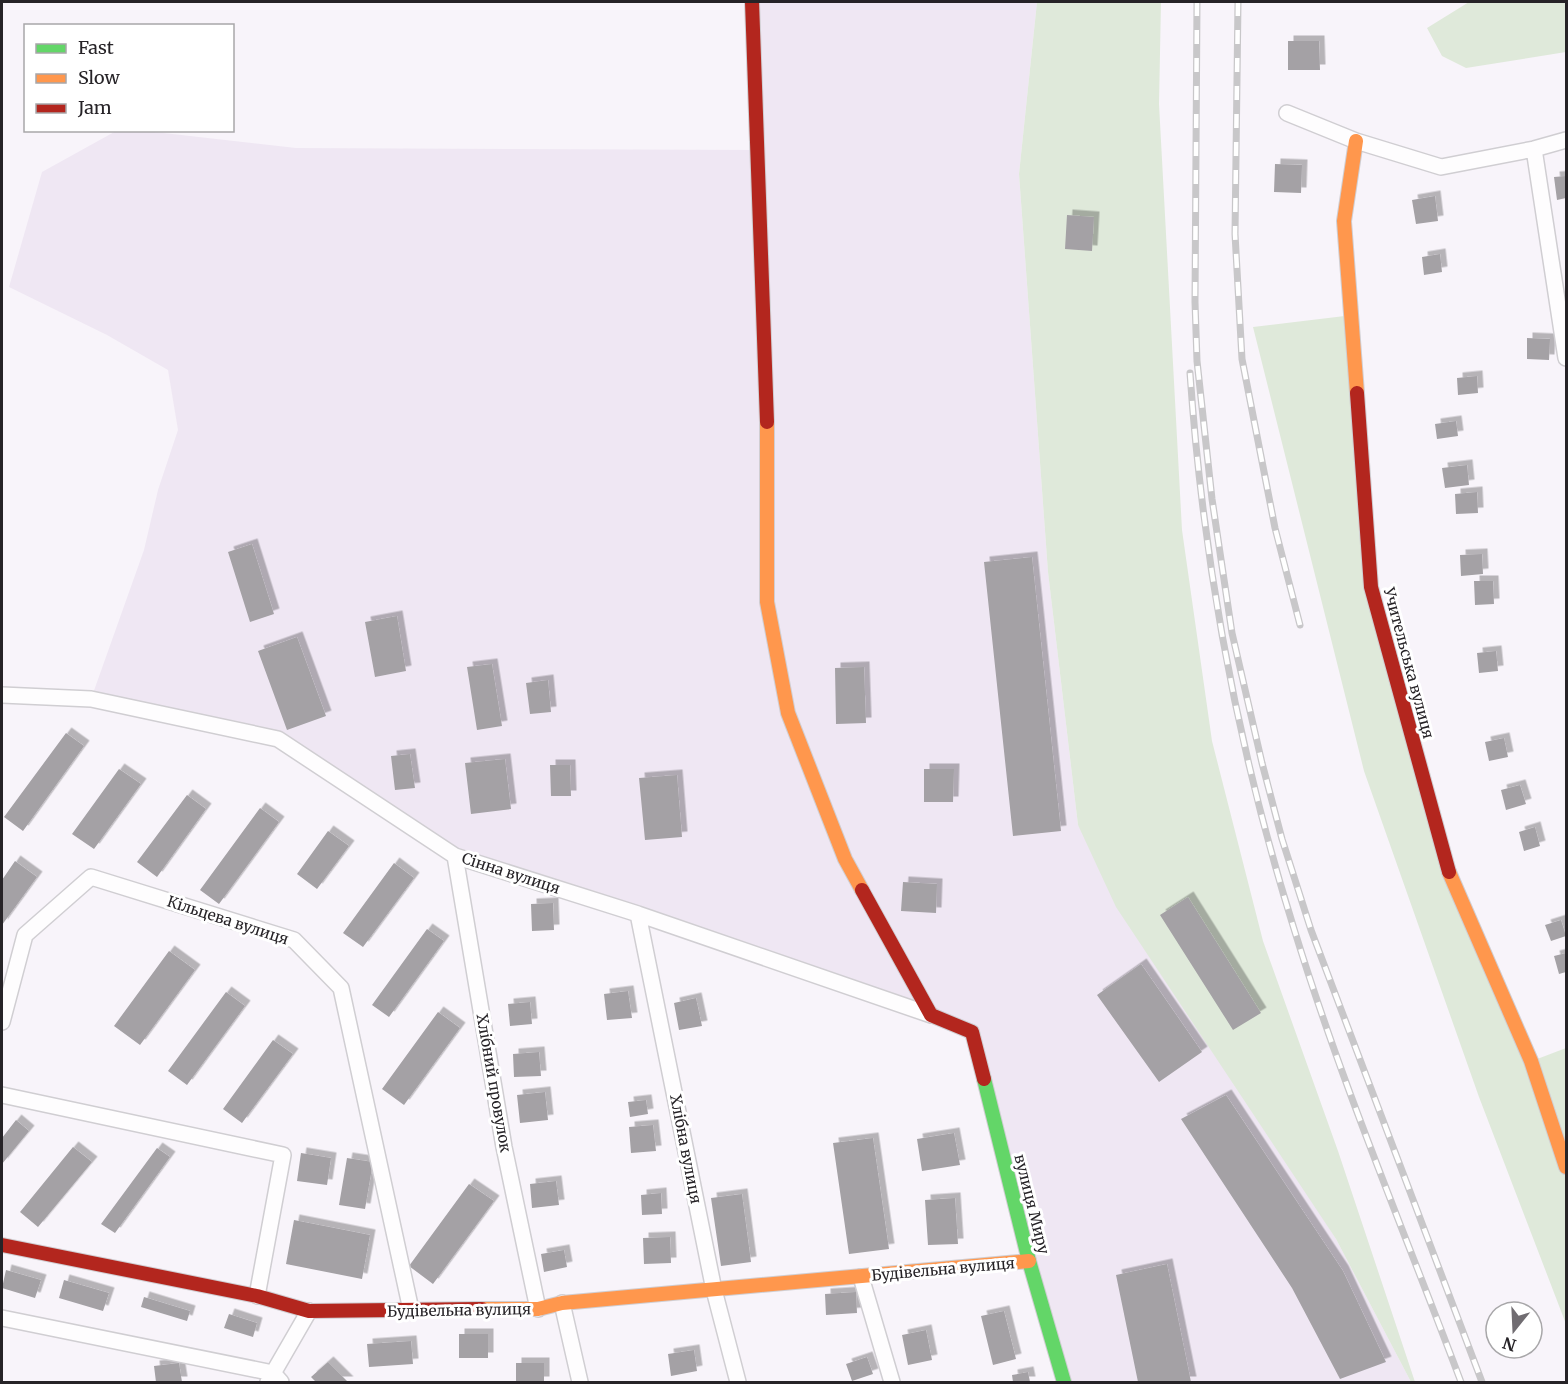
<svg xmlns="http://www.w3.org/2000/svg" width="1568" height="1384" font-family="Merriweather,serif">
<defs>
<filter id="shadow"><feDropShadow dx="5.5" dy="-5.5" stdDeviation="0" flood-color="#0004"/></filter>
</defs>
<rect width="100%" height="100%" fill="#f8f4fa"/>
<path fill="#efe7f3" d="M752 2H1037L1019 174 1048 572 1078 825 1336 1239 1411 1382H1064L972 1032 455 856 278 739 91 699 144 550 158 490 178 430 168 370 107 335 9 287 42 172 116 131H146L296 148 757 150Z"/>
<path fill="#dfe9da" d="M1037 2H1161L1159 104 1182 530 1212 741 1263 941 1338 1151 1415 1382H1411L1336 1239 1116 907 1078 825 1048 572 1019 174Z
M1469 2H1566V52L1466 68 1442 56 1427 28Z
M1353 315 1371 587 1449 872 1532 1061 1566 1048V1324L1479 1097 1364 771 1253 327Z"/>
<path fill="#a4a1a5" filter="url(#shadow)" d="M1288 41H1319L1320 70H1288Z
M1275 164 1302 165 1301 193 1274 192Z
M1566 176V198L1557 200 1554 177Z
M1435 196 1438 221 1416 224 1412 200Z
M1067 215 1094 217 1092 251 1065 249Z
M1440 254 1442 272 1424 275 1422 257Z
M1527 338 1550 339 1549 360 1527 359Z
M1477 376 1478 393 1458 395 1457 378Z
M1456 421 1458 436 1437 439 1435 424Z
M1467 465 1469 485 1445 488 1442 468Z
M1477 492 1478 513 1456 514 1455 494Z
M252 544 274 614 250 622 228 552Z
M1482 554 1483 574 1461 576 1460 555Z
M1032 557 1061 831 1013 836 984 562Z
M1474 581H1493L1494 604 1475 605Z
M397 616 406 671 375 677 365 622Z
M297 637 326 716 287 730 258 651Z
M1496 651 1498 671 1479 673 1477 653Z
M492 664 502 726 477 730 467 667Z
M864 667 866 723 836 724 835 668Z
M548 680 551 712 530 714 526 683Z
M66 733 84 746 23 831 4 817Z
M1504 738 1508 757 1489 761 1485 742Z
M410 754 415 788 395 790 391 756Z
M505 759 511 809 471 814 465 763Z
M550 765H570L571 796H551Z
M119 769 141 784 94 849 72 834Z
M924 769H954L953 802H924Z
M677 775 682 837 645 840 639 778Z
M1520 785 1526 804 1506 810 1501 790Z
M187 795 206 809 157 877 137 862Z
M260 808 279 822 219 904 200 890Z
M1535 827 1540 846 1524 851 1519 832Z
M328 831 349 846 317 889 297 874Z
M15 861 37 877 2 925V880Z
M394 863 414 878 363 947 343 933Z
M903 882 937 884 936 913 901 911Z
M1188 897 1261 1013 1233 1030 1160 915Z
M553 903 554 930 532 931 531 904Z
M1561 920 1566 936 1551 941 1545 925Z
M427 929 444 941 389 1017 372 1005Z
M169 951 195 970 140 1045 114 1026Z
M1566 953V972L1559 974 1554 956Z
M1141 964 1202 1052 1159 1082 1097 995Z
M628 991 632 1018 607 1020 604 994Z
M226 992 245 1006 187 1085 168 1071Z
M696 998 702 1026 679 1030 674 1003Z
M530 1002 532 1024 510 1026 508 1004Z
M438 1012 460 1028 404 1105 382 1089Z
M273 1040 293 1054 242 1123 223 1109Z
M539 1052 541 1076 514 1077 513 1054Z
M545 1092 548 1120 520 1123 517 1095Z
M1226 1095 1343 1271 1386 1362 1340 1379 1292 1288 1181 1119Z
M646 1100 648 1114 630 1117 628 1102Z
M16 1120 29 1131 2 1164V1138Z
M653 1125 656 1151 631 1153 629 1127Z
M954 1133 960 1165 922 1171 917 1139Z
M873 1138 889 1249 849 1254 833 1143Z
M73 1147 92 1162 38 1227 20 1212Z
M157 1148 170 1157 115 1233 101 1224Z
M301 1153 331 1158 327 1185 297 1181Z
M347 1158 373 1162 365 1209 339 1205Z
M556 1181 559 1205 532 1208 530 1184Z
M469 1184 494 1201 433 1284 409 1266Z
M661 1193 662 1214 642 1215 641 1195Z
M742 1194 751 1262 721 1266 711 1198Z
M955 1198 958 1244 928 1245 925 1200Z
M294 1220 370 1235 362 1279 286 1264Z
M670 1237 671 1263 644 1264 643 1238Z
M564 1250 567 1267 544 1272 541 1254Z
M1167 1264 1191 1382H1138L1116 1275Z
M6 1270 41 1280 35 1298 2 1288Z
M64 1280 109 1293 103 1311 59 1298Z
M856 1292 857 1313 826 1315 825 1294Z
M144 1297 190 1311 187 1321 141 1307Z
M1004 1311 1016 1359 993 1365 981 1316Z
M229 1314 257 1323 253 1337 224 1328Z
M926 1330 932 1360 908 1365 902 1335Z
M459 1334H488V1358H459Z
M411 1341 413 1364 369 1367 367 1344Z
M694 1350 697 1371 671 1376 668 1354Z
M867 1357 873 1374 852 1381 846 1364Z
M328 1362 348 1382H316L311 1377Z
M179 1363 182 1382H156L154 1366Z
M516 1363H544V1382H516Z
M1028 1372 1030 1382H1013L1012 1375Z"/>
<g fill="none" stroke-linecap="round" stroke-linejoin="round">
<g stroke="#d0ced2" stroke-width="18">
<path id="street" d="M1287 113 1356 141 1441 167 1534 149 1566 140
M1534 149 1566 358
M2 695 91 699 278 739 455 856 638 914 931 1015
M455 856 504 1147 538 1309
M638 914 714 1290 738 1382
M2 1022 25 935 91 877 294 940 341 988 411 1310
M2 1095 283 1155 257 1296
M861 1277 892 1382
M562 1303 580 1382
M2 1318 273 1373 281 1382
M268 1382 309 1311"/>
</g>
<g stroke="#d0ced2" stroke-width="16">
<path id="fast" d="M984 1079 1029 1261 1064 1382"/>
</g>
<g stroke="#d0ced2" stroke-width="16">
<path id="slow" d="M1356 141 1344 221 1357 393
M767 422V602L788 713 845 859 862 890
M1449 872 1531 1061 1566 1167
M482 1309H538L562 1303 1029 1261"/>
</g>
<g stroke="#d0ced2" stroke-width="16">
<path id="jam" d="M752 2 767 422
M1357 393 1371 587 1449 872
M862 890 931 1015 972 1032 984 1079
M2 1245 257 1296 309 1311 482 1309"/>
</g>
<use href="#street" stroke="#fefdfe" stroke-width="15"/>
<use href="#fast" stroke="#63d668" stroke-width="14"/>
<use href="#slow" stroke="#ff974d" stroke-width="14"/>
<use href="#jam" stroke="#b3261e" stroke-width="14"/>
<g stroke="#c8c7c9" stroke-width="7">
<path id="rail" d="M1197 2 1195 302 1197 361 1212 499 1232 633 1262 763 1282 839 1311 930 1482 1382
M1238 2 1235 234 1242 359 1275 528 1300 625
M1190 373C1203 563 1238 751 1295 932 1342 1085 1405 1233 1461 1382"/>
</g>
<use href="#rail" stroke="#fff" stroke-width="4.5" stroke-dasharray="14" stroke-linecap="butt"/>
</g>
<g text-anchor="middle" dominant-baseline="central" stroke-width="6" stroke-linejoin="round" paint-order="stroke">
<g font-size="15" fill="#262327" stroke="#fff">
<text transform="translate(1409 663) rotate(75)">Учительська вулиця</text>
<text transform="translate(511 873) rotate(18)">Сінна вулиця</text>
<text transform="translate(228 920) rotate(18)">Кільцева вулиця</text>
<text transform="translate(494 1083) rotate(80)">Хлібний провулок</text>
<text transform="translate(686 1149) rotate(79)">Хлібна вулиця</text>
<text transform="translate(1032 1204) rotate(76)">вулиця Миру</text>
<text transform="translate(943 1269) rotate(-5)">Будівельна вулиця</text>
<text transform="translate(459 1310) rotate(-1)">Будівельна вулиця</text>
</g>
</g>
<rect width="1568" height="1384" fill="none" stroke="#262327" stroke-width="6"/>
<rect x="24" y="24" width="210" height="108" fill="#ffffff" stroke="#a8a7a9" stroke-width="1.5"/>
<rect x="36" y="44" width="30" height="9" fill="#63d668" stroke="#a8a7a9" stroke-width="1.5"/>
<text x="78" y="54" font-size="18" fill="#262327">Fast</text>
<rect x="36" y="74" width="30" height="9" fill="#ff974d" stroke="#a8a7a9" stroke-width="1.5"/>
<text x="78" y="84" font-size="18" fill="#262327">Slow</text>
<rect x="36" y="104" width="30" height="9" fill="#b3261e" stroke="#a8a7a9" stroke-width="1.5"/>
<text x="78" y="114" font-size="18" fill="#262327">Jam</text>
<g transform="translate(1514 1330) rotate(198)"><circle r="28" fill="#ffffff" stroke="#a8a7a9" stroke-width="1.5"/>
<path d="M0-4.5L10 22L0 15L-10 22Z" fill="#706c71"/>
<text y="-9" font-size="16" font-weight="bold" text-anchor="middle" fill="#262327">N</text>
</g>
</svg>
